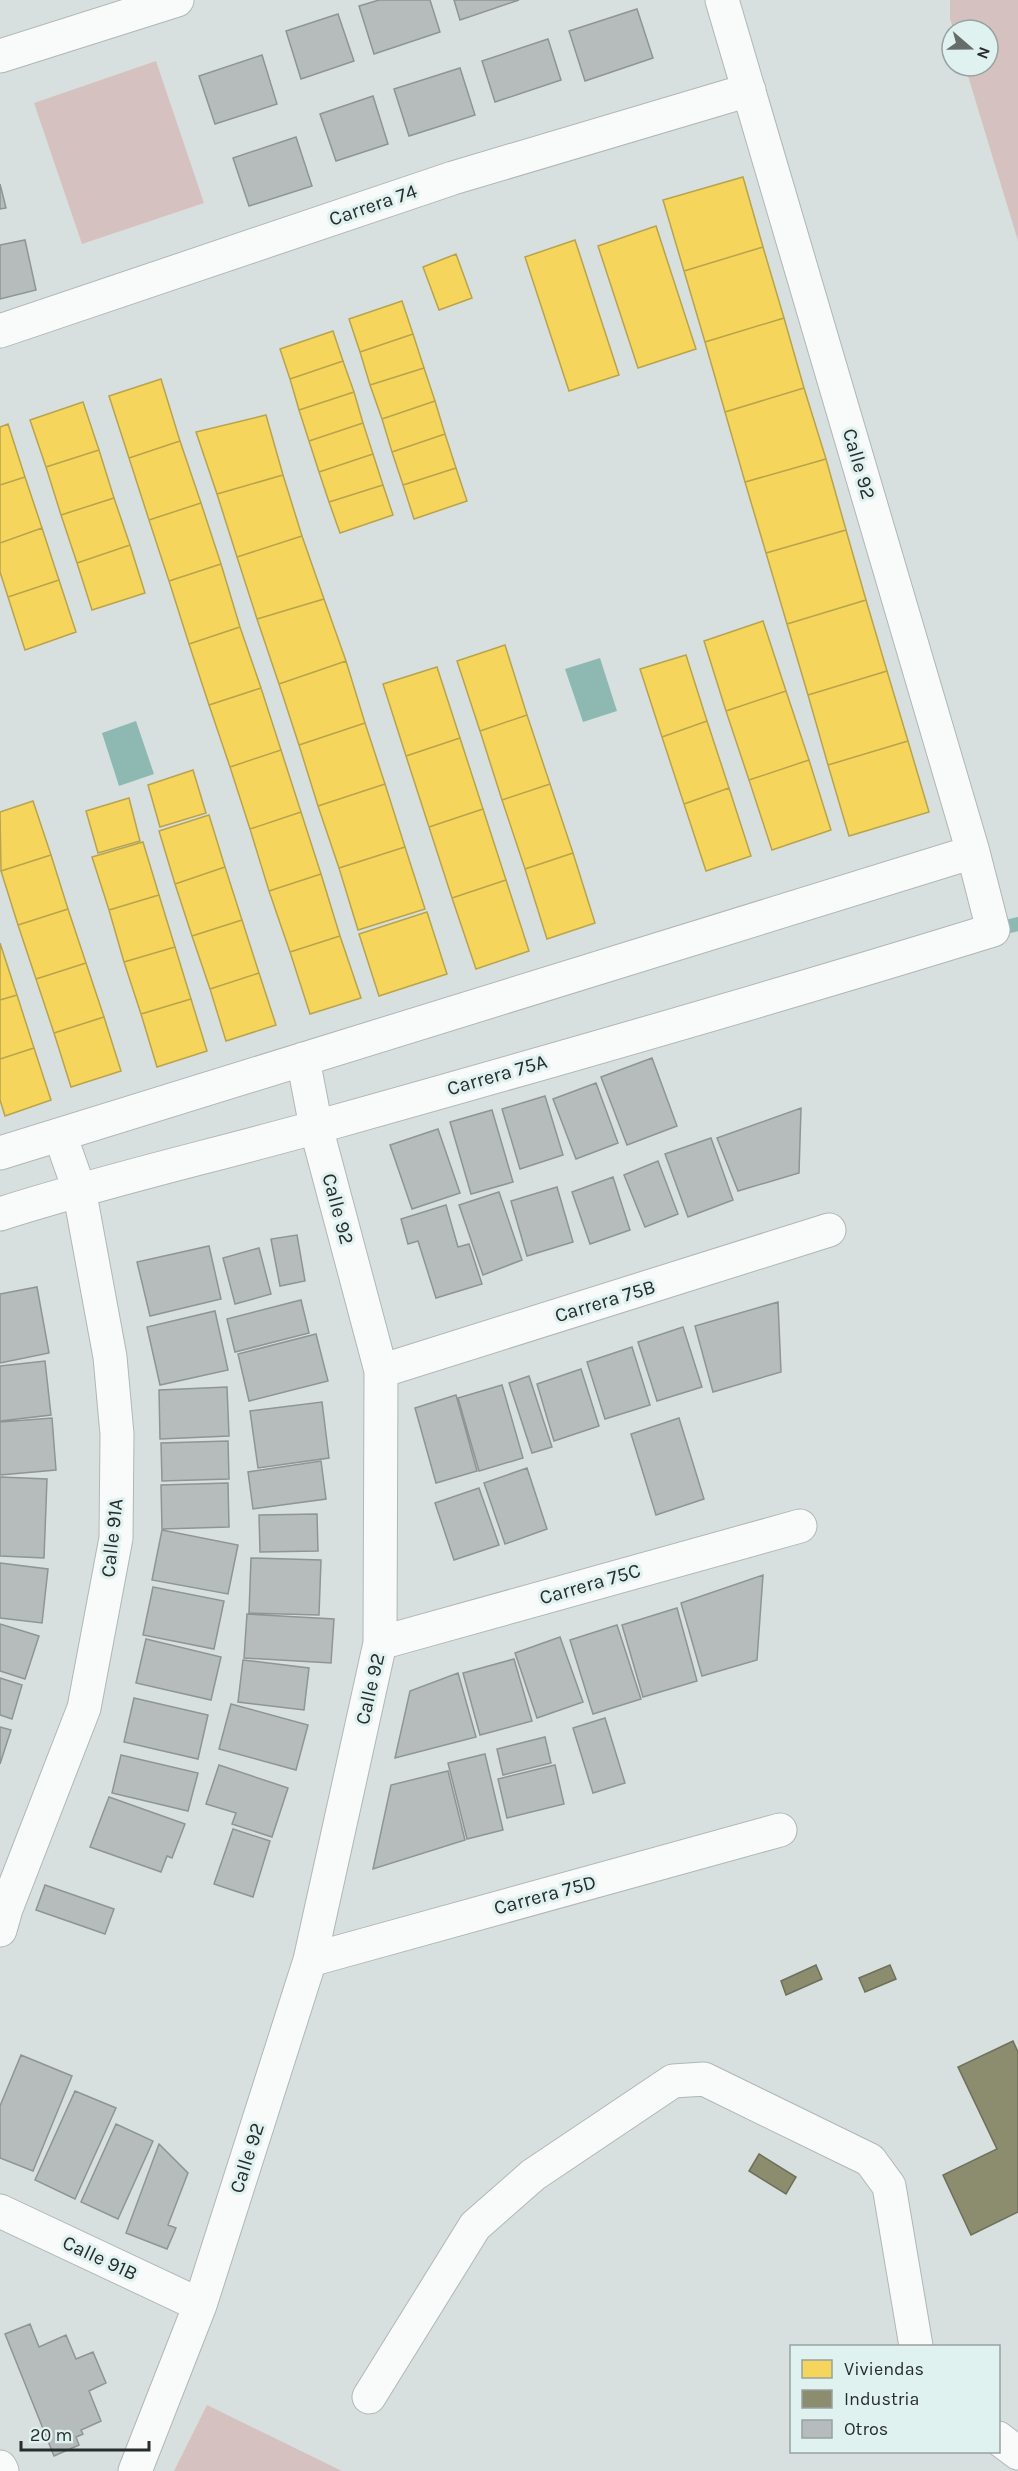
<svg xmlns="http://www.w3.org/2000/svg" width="1018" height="2471" font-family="Karla,sans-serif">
<rect width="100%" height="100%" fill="#d7e0de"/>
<path fill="#d5c2c0" d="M950 0H1018V241L965 66H988V30H954L950 19Z
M156 61 204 203 82 244 34 103Z
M207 2405 342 2471H174Z"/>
<path fill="#8eb9b3" d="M600 658 617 711 583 722 565 669Z
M136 721 154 774 119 786 102 733Z"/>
<path fill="#f6d55c" stroke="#b8a34e" stroke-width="1.5" d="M743 177 763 247 684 271 663 200Z
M656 226 696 349 638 368 598 246Z
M575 240 619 375 569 391 525 257Z
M763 247 784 318 705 342 684 271Z
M456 254 472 298 439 310 423 267Z
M402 301 413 334 360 352 349 319Z
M784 318 804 388 725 412 705 342Z
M333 331 343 361 290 379 280 349Z
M413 334 424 368 370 385 360 352Z
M343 361 354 392 299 410 290 379Z
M424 368 435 401 382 419 370 385Z
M161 379 180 441 129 458 109 396Z
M804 388 826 459 745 482 725 412Z
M354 392 363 423 309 441 299 410Z
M435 401 445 434 392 452 382 419Z
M83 402 99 450 46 467 30 420Z
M266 415 283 475 217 494 196 432Z
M363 423 373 454 319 472 309 441Z
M8 424 25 477 0 485V427Z
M445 434 456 468 403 485 392 452Z
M180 441 201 503 149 520 129 458Z
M99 450 114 498 61 515 46 467Z
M373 454 383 485 329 502 319 472Z
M826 459 846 530 766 553 745 482Z
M456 468 467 501 414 519 403 485Z
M283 475 302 536 237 557 217 494Z
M25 477 42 528 0 543V485Z
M383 485 393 515 340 533 329 502Z
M114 498 130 545 77 563 61 515Z
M201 503 221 564 169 581 149 520Z
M42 528 59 580 8 597 0 572V543Z
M846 530 866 600 787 624 766 553Z
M302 536 324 599 257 619 237 557Z
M130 545 145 593 92 610 77 563Z
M221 564 240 627 189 644 169 581Z
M59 580 76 632 25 650 8 597Z
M324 599 346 661 279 684 257 619Z
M866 600 887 671 808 695 787 624Z
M763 621 786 691 726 711 704 641Z
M240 627 261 688 209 705 189 644Z
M505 645 527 715 480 731 457 661Z
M686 655 707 721 662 737 640 669Z
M346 661 365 723 299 745 279 684Z
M437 667 460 738 406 756 383 684Z
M887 671 908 741 828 765 808 695Z
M261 688 281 750 230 767 209 705Z
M786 691 809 760 749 780 726 711Z
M527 715 550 784 502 800 480 731Z
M707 721 729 788 684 804 662 737Z
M365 723 385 784 318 806 299 745Z
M460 738 483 809 429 827 406 756Z
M908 741 929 812 849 836 828 765Z
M281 750 301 812 250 829 230 767Z
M809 760 831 830 772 850 749 780Z
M193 770 206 813 160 827 148 785Z
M385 784 405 847 339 868 318 806Z
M550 784 573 853 525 869 502 800Z
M729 788 751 856 706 871 684 804Z
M129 798 140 841 98 853 86 811Z
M33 801 51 855 1 871 0 812Z
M483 809 506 880 452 898 429 827Z
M301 812 321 874 269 891 250 829Z
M209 815 225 867 175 884 159 831Z
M143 842 159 895 109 910 92 857Z
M405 847 425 909 358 930 339 868Z
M573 853 595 923 547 939 525 869Z
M51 855 68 909 18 925 1 871Z
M225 867 242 920 192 936 175 884Z
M321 874 340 936 290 952 269 891Z
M506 880 529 951 476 969 452 898Z
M159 895 175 947 124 962 109 910Z
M68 909 86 963 36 979 18 925Z
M427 912 447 974 379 996 359 934Z
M242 920 259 973 210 989 192 936Z
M340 936 361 998 310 1014 290 952Z
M0 943 17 995 0 1000Z
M175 947 191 999 141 1014 124 962Z
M86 963 104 1017 54 1033 36 979Z
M259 973 276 1025 226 1041 210 989Z
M17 995 34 1048 0 1059V1000Z
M191 999 207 1051 157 1067 141 1014Z
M104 1017 121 1071 71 1087 54 1033Z
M34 1048 51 1100 5 1116 0 1100V1059Z"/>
<path fill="#8c8c6e" stroke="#6e705a" stroke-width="1.5" d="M816 1965 822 1979 786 1995 781 1981Z
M890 1965 896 1979 865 1992 859 1978Z
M1013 2041 1018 2052V2212L971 2235 943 2175 997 2149 958 2067Z
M759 2154 796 2177 786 2194 749 2171Z"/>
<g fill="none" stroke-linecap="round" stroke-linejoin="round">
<path stroke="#8eb9b3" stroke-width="14" d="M993 930 1018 924"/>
</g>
<path fill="#b5bcbb" stroke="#8e9593" stroke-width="1.5" d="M379 0H430L440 32 374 54 359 6Z
M454 0H519L460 20Z
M637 9 653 58 585 81 569 31Z
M338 14 354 61 301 79 286 31Z
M548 39 561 80 495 102 482 61Z
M262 55 277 104 215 124 199 76Z
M460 68 475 115 409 136 394 89Z
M373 96 388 144 336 161 320 114Z
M296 137 312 186 249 206 233 158Z
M0 184 6 208 0 209Z
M25 240 36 290 0 299V245Z
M652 1058 677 1126 627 1145 601 1077Z
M596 1083 618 1143 576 1159 553 1099Z
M545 1096 563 1155 520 1169 502 1109Z
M801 1108 799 1173 738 1191 717 1138Z
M492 1110 513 1182 471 1194 450 1122Z
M438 1129 460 1193 412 1209 390 1145Z
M711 1138 733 1200 688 1217 665 1154Z
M658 1161 678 1214 645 1227 624 1175Z
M613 1177 630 1230 590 1244 572 1192Z
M557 1187 573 1242 527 1256 511 1201Z
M499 1192 522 1260 483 1275 459 1205Z
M446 1205 458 1247 469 1244 482 1284 436 1298 418 1241 408 1244 401 1219Z
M297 1235 305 1281 280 1286 271 1239Z
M209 1246 221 1299 150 1316 137 1262Z
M259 1248 271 1294 235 1304 223 1258Z
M37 1287 49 1353 0 1363V1294Z
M301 1300 309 1333 235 1352 227 1319Z
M778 1302 781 1372 713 1392 695 1326Z
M215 1311 228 1370 160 1385 147 1327Z
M683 1327 702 1387 657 1401 638 1342Z
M316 1334 328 1381 249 1401 238 1354Z
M632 1347 650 1405 605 1419 587 1362Z
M45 1361 51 1415 0 1421V1366Z
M581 1369 599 1426 554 1441 537 1384Z
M529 1376 552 1447 532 1453 509 1383Z
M502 1385 523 1458 479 1471 458 1398Z
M227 1387 229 1436 160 1439 159 1390Z
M456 1395 477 1471 436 1483 415 1408Z
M322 1402 329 1458 258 1468 250 1411Z
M52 1418 56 1470 0 1475V1422Z
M679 1418 704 1499 656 1515 631 1434Z
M228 1441 229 1479 162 1481 161 1443Z
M321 1461 326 1499 253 1509 248 1472Z
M527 1468 547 1529 505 1544 484 1483Z
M0 1477 47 1479 44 1558 0 1556Z
M228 1483 229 1527 162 1529 161 1485Z
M479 1488 499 1545 454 1560 435 1503Z
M317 1514 318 1551 260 1552 259 1515Z
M162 1530 238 1545 228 1594 152 1580Z
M251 1558 321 1560 319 1615 249 1613Z
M0 1563 48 1569 42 1623 0 1618Z
M763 1575 757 1660 702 1676 681 1603Z
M153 1587 224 1601 214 1649 143 1635Z
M677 1608 697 1681 643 1697 622 1625Z
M247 1614 334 1619 331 1663 244 1658Z
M0 1624 39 1636 25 1679 0 1671Z
M617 1625 641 1699 593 1714 570 1640Z
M560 1637 583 1702 537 1718 515 1653Z
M146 1639 221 1657 211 1700 136 1683Z
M514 1659 532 1721 480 1735 463 1673Z
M243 1660 309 1668 304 1710 238 1702Z
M458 1673 476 1737 395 1758 410 1691Z
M0 1678 22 1685 12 1719 0 1715Z
M134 1698 208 1715 198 1759 124 1742Z
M231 1704 308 1725 296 1770 219 1749Z
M605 1718 625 1783 593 1793 573 1728Z
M0 1727 11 1730 0 1764Z
M545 1737 551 1763 503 1775 497 1749Z
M485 1754 503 1830 467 1839 448 1763Z
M121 1755 198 1773 188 1811 112 1793Z
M219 1765 288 1788 272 1837 232 1824 236 1813 206 1804Z
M555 1765 564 1804 507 1818 498 1779Z
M448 1771 465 1840 373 1869 391 1785Z
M109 1797 185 1824 172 1858 167 1856 161 1872 90 1847Z
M233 1829 270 1841 253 1897 214 1884Z
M45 1885 114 1909 105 1934 36 1910Z
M21 2055 72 2076 33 2171 0 2158V2106Z
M75 2091 116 2108 75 2199 35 2180Z
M116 2124 153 2141 118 2219 81 2202Z
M159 2144 188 2173 168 2225 176 2228 167 2249 126 2233Z
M30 2324 39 2347 66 2335 76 2359 93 2352 106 2383 89 2391 101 2421 81 2430 83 2434 76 2437 79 2445 54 2456 5 2334Z"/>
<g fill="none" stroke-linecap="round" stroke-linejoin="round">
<g stroke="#b0b7b6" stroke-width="35">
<path id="minor" d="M0 56 177 0
M0 331 453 178 749 90
M0 1153 973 852
M0 1214C106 1180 213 1156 320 1126 545 1063 770 999 993 930L973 852 722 0
M381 1371 829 1230
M380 1643 800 1526
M0 1930 6 1909 84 1708 116 1538 117 1434 110 1357 79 1189 60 1135
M310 1960 780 1830
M0 2211 200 2305
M369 2397 475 2226 533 2175 673 2081 704 2079 870 2160 889 2186 916 2346
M998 2438 1018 2453
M0 2467 2 2471
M135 2471 200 2305 310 1960 380 1643 381 1371 316 1127 303 1059"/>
</g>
<use href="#minor" stroke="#f9fafa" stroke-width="33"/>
</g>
<g text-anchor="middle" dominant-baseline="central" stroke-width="6" stroke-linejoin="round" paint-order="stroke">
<g font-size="20" fill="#272d2c" stroke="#e0f2ef">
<text transform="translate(373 205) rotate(-19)">Carrera 74</text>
<text transform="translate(859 464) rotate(74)">Calle 92</text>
<text transform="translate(497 1075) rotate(-16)">Carrera 75A</text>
<text transform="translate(338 1209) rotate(75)">Calle 92</text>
<text transform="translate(605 1301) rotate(-17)">Carrera 75B</text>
<text transform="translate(112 1538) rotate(-84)">Calle 91A</text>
<text transform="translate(590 1584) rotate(-16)">Carrera 75C</text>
<text transform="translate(370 1689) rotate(-77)">Calle 92</text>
<text transform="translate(545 1895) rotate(-15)">Carrera 75D</text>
<text transform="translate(247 2158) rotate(-72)">Calle 92</text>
<text transform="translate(100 2258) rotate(25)">Calle 91B</text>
</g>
</g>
<rect x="790" y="2345" width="210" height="108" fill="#e0f2ef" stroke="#96a3a1" stroke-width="1.5"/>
<rect x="802" y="2360" width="30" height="18" fill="#f6d55c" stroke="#96a3a1" stroke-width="1.5"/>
<text x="844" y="2375" font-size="18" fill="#272d2c">Viviendas</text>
<rect x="802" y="2390" width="30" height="18" fill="#8c8c6e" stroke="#96a3a1" stroke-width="1.5"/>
<text x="844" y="2405" font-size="18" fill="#272d2c">Industria</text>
<rect x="802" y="2420" width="30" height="18" fill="#b5bcbb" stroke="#96a3a1" stroke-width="1.5"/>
<text x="844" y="2435" font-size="18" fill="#272d2c">Otros</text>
<g transform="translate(970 48) rotate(110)"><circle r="28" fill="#e0f2ef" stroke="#96a3a1" stroke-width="1.5"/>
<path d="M0-4.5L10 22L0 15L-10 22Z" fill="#656c6a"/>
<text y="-9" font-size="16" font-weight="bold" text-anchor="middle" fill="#272d2c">N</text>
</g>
<path d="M21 2441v9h128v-9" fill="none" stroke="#272d2c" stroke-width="3"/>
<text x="30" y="2441" font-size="18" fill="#272d2c" stroke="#e0f2ef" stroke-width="4.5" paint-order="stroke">20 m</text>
</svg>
